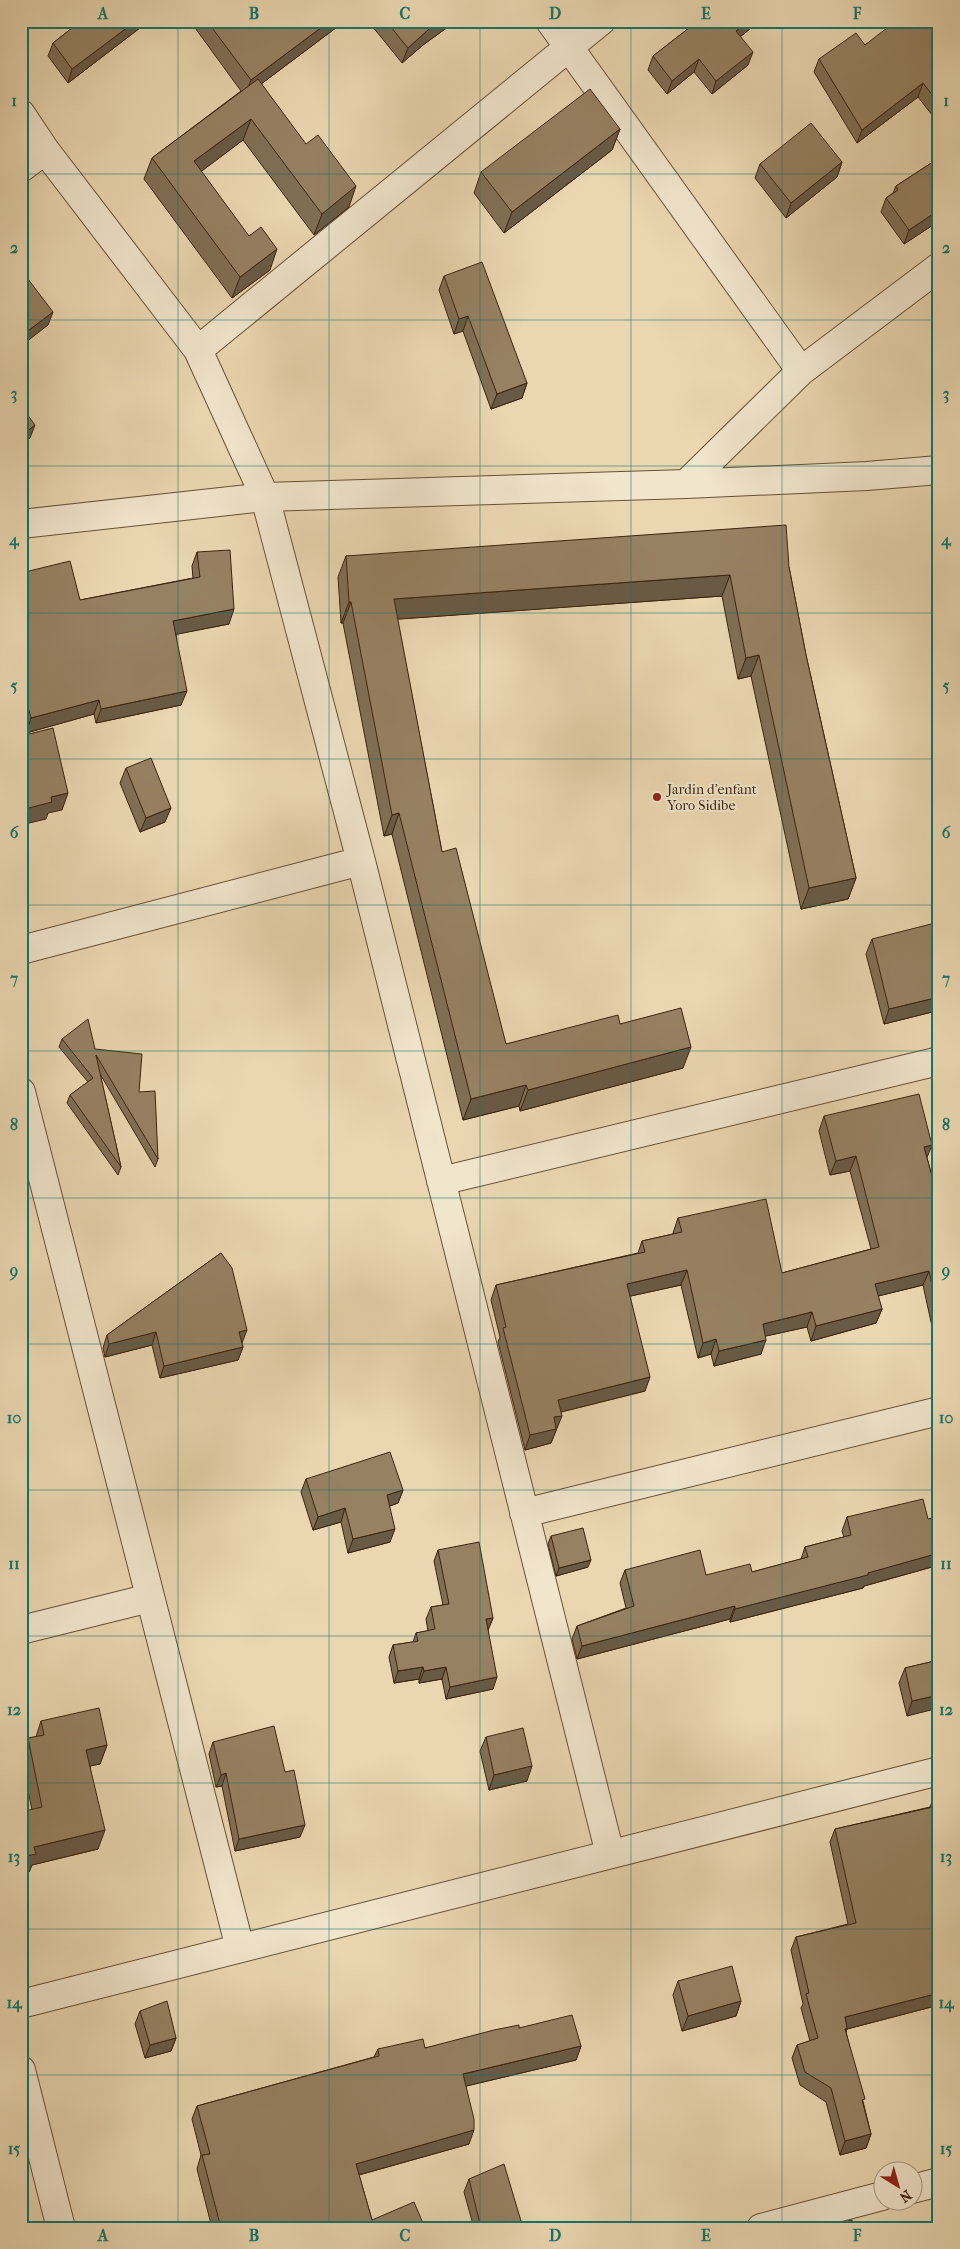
<svg xmlns="http://www.w3.org/2000/svg" width="960" height="2249" font-family="'IM FELL French Canon',serif">
<rect width="100%" height="100%" fill="#ead7b1"/>
<filter id="stains"><feTurbulence type="fractalNoise" baseFrequency=".004" numOctaves="4"/><feColorMatrix values="0 0 0 0 .2 0 0 0 0 .09 0 0 0 0 .02 0 0 0 .5 -.17"/></filter>
<radialGradient id="worn" r=".72"><stop offset=".6" stop-color="#630" stop-opacity="0"/><stop offset="1" stop-color="#630" stop-opacity=".3"/></radialGradient>
<g fill="none" stroke-linecap="round" stroke-linejoin="round">
<g stroke="#685036" stroke-width="30">
<path id="minor" d="M550 21 801 371
M21 114 45 150 198 350 265 497 361 861 610 1854
M21 168 45 150
M198 350 601 21
M686 484 801 371 939 267
M21 524 265 497 686 484 867 476 939 470
M21 950 361 861
M21 1092 240 1948
M441 1181 939 1061
M524 1513 939 1411
M21 1630 150 1598
M21 2004 939 1771
M21 2070 61 2228
M912 2189 939 2182
M761 2228 882 2196"/>
</g>
<use href="#minor" stroke="#f1e5cc" stroke-width="28"/>
</g>
<path fill="#816f54" stroke="#3c230d" d="M81 21H149L68 83 48 56 53 43Z
M190 21H345L261 84 349 207 314 235 243 140 201 171 270 270 232 298 144 179 152 158 241 91Z
M368 21H456L423 45 402 63Z
M698 21H754L751 28 740 37 748 65 712 94 694 72 667 94 648 70 653 56Z
M939 21V124L918 97 857 143 814 72 819 59Z
M620 129 612 150 504 233 474 193 481 172Z
M939 158V221L904 244 881 212 886 198 893 193 896 186Z
M842 162 837 177 786 218 755 178 760 164Z
M444 276 527 383 522 398 491 409 463 331 454 334 439 290Z
M939 386V427L936 428 934 399Z
M197 552 229 624 176 634 181 705 96 723 94 714 26 733 21 715V573L80 600 193 578 192 566Z
M346 556 789 567 806 655 856 878 848 899 801 909 751 676 738 679 722 596 397 619 442 852 506 1044 620 1024 683 1068 520 1111 519 1106 463 1120 392 834 384 836 343 623H341L338 577Z
M126 768 165 822 140 832 120 783Z
M872 939 936 1011 884 1024 866 954Z
M62 1039 95 1049 139 1092 158 1159 155 1167 100 1074 121 1167 118 1175 67 1103 70 1095 88 1082 59 1047Z
M824 1116 927 1158 939 1202V1344L936 1345 923 1285 878 1296 882 1309 876 1323 811 1341 807 1327 765 1336 761 1354 714 1366 711 1354 698 1358 681 1285 630 1296 645 1391 561 1412 556 1430 551 1443 525 1450 498 1342 500 1337 491 1300 496 1285 638 1253 642 1241 673 1234V1233L678 1218 782 1273 871 1249 850 1171 830 1175 819 1131Z
M221 1253 243 1347 238 1360 160 1378 152 1345 105 1357 103 1348 107 1335Z
M306 1479 403 1490 398 1503 389 1506 390 1542 348 1553 341 1522 313 1530 301 1492Z
M847 1517 928 1519 939 1528V1565L864 1586 863 1588 730 1622V1619L577 1659 572 1639 577 1626 626 1608 620 1583 625 1570 706 1575 752 1572 801 1559 805 1547 844 1537 842 1531Z
M551 1536 588 1567 556 1576 548 1544Z
M438 1550 493 1618 488 1630 493 1689 446 1699 442 1679 419 1683V1679L394 1683 389 1657 393 1645 413 1642 416 1633 428 1631 426 1619 431 1607 443 1605 434 1561Z
M939 1660 907 1716 899 1683 905 1668Z
M41 1721 107 1745 100 1764 90 1766 98 1849 32 1865 29 1872 21 1874V1812L32 1810 21 1757 28 1738 36 1737Z
M486 1737 527 1781 489 1790 480 1751Z
M213 1742 300 1837 235 1851 222 1786 216 1787 209 1754Z
M939 1800V2011L937 2012 935 2006 847 2029 846 2032 871 2134 866 2148 840 2155 826 2102 800 2085 792 2058 797 2045 810 2041 801 2008 803 2004 791 1950 796 1937 848 1924 830 1842 835 1829 930 1807 932 1802Z
M678 1981 741 2001 736 2016 682 2031 673 1995Z
M140 2011 176 2038 171 2051 145 2058 135 2024Z
M519 2028 581 2046 576 2060 466 2086 469 2144 359 2175 372 2220 425 2228H212L197 2169 201 2155 192 2119 197 2106 374 2057 378 2049 425 2048Z
M469 2179 518 2228H474L464 2192Z"/>
<path fill="#695a45" stroke="#3c230d" d="M136 21H149L68 83 72 69Z
M330 21H345L245 96 251 80Z
M440 21H456L423 45 402 63 408 48 429 29Z
M748 21H754L751 28 731 44 736 31Z
M753 52 748 65 712 94 716 81Z
M699 59 694 72 667 94 672 81Z
M923 83 918 97 857 143 862 130Z
M251 119 243 140 186 183 194 161Z
M620 129 612 150 504 233 512 212Z
M842 162 837 177 786 218 791 203Z
M356 186 349 207 314 235 322 214Z
M939 210V221L904 244 909 230Z
M277 249 270 270 232 298 240 277Z
M53 312 48 325 21 346V336Z
M468 316 463 331 454 334 459 319Z
M527 383 522 398 491 409 497 394Z
M939 419V427L936 428Z
M35 425 30 438 21 445V436Z
M730 575 722 596 386 620 394 599Z
M349 602H351L343 623H341Z
M234 609 229 624 168 636 173 621Z
M759 655 751 676 738 679 746 658Z
M187 691 181 705 96 723 101 709Z
M99 700 94 714 26 733 31 718Z
M68 793 62 810 48 813 46 819 21 825V810L51 797Z
M171 808 165 822 140 832 146 818Z
M399 813 392 834 384 836 392 815Z
M856 878 848 899 801 909 809 888Z
M939 972V985L936 973Z
M939 997V1003L936 1011 884 1024 889 1009Z
M691 1047 683 1068 520 1111 528 1090Z
M526 1085 519 1106 463 1120 471 1099Z
M932 1145 926 1160 924 1147Z
M856 1156 850 1171 830 1175 836 1161Z
M687 1270 681 1285 622 1298 627 1284Z
M929 1271 923 1285 870 1298 875 1284Z
M882 1309 876 1323 811 1341 816 1326Z
M812 1312 807 1327 757 1338 763 1324Z
M247 1330 242 1343 239 1332Z
M156 1332 152 1345 105 1357 109 1344Z
M716 1339 711 1354 698 1358 703 1343Z
M766 1340 761 1354 714 1366 719 1351Z
M243 1347 238 1360 160 1378 164 1366Z
M650 1377 645 1391 553 1414 558 1400Z
M562 1416 551 1443 525 1450 530 1435 554 1417Z
M403 1490 398 1503 382 1509 387 1495Z
M345 1508 341 1522 313 1530 318 1517Z
M395 1529 390 1542 348 1553 353 1539Z
M939 1553V1565L864 1586 863 1588 730 1622 735 1609Z
M591 1560 588 1567 556 1576 559 1568Z
M735 1606 730 1619 577 1659 582 1646Z
M493 1618 488 1630 482 1631 486 1619Z
M423 1667 419 1679 394 1683 398 1671Z
M446 1667 442 1679 419 1683 424 1671Z
M497 1677 493 1689 446 1699 450 1687Z
M939 1695V1708L907 1716 912 1701Z
M107 1745 100 1764 79 1768 86 1750Z
M532 1766 527 1781 489 1790 494 1775Z
M226 1773 222 1786 216 1787 221 1775Z
M305 1825 300 1837 235 1851 239 1839Z
M105 1830 98 1849 32 1865 29 1872 21 1874V1857L34 1847Z
M939 1993V1996L935 2006 847 2029 842 2042 845 2017Z
M741 2001 736 2016 682 2031 688 2016Z
M176 2038 171 2051 145 2058 150 2045Z
M581 2046 576 2060 458 2088 463 2074Z
M474 2130 469 2144 351 2177 356 2164Z
M871 2134 866 2148 840 2155 845 2141Z
M521 2221 518 2228H500Z"/>
<path fill="#968162" stroke="#3c230d" d="M81 21H136L72 69 53 43Z
M207 21H330L251 80Z
M386 21H440L429 29 408 48Z
M698 21H748L736 31 753 52 716 81 699 59 672 81 653 56Z
M896 21H939V104L923 83 862 130 819 59 856 33 865 45Z
M258 79 306 144 318 135 356 186 322 214 251 119 194 161 249 236 261 227 277 249 240 277 152 158Z
M590 89 620 129 512 212 481 172Z
M811 123 842 162 791 203 760 164Z
M939 158V210L909 230 886 198 898 190 896 186Z
M482 262 527 383 497 394 468 316 459 319 444 276Z
M28 279 53 312 21 336V284Z
M21 406 35 425 21 436Z
M786 525 789 567 806 655 856 878 809 888 759 655 746 658 730 575 394 599 442 852 456 848 506 1044 618 1015 620 1024 681 1008 691 1047 528 1090 526 1085 471 1099 399 813 392 815 351 602H349L346 556Z
M230 550 234 609 173 621 187 691 101 709 99 700 31 718 21 681V662H23L21 653V573L70 561 80 600 200 577 197 552Z
M53 728 68 793 51 797 52 802 21 810V736Z
M151 758 171 808 146 818 126 768Z
M939 922V972L936 973 939 985V997L889 1009 872 939Z
M88 1019 95 1049 142 1054 139 1092 155 1091 158 1159 96 1055 121 1167 70 1095 93 1078 62 1039Z
M919 1094 932 1145 924 1147 939 1202V1317L929 1271 875 1284 882 1309 816 1326 812 1312 763 1324 766 1340 719 1351 716 1339 703 1343 687 1270 627 1284 650 1377 558 1400 562 1416 554 1417 556 1429 530 1435 503 1328 506 1327 496 1285 645 1252 642 1241 682 1232 678 1218 766 1199 782 1273 879 1247 856 1156 836 1161 824 1116Z
M221 1253 232 1268 247 1330 239 1332 243 1347 164 1366 156 1332 109 1344 107 1335Z
M390 1452 403 1490 387 1495 395 1529 353 1539 345 1508 318 1517 306 1479Z
M923 1499 928 1519 936 1517 939 1528V1553L868 1573V1575L735 1609V1606L582 1646 577 1626 634 1606 625 1570 700 1550 706 1575 750 1564 752 1572 808 1557 805 1547 851 1535 847 1517Z
M583 1528 591 1560 559 1568 551 1536Z
M479 1542 493 1618 486 1619 497 1677 450 1687 446 1667 424 1671 423 1667 398 1671 393 1645 418 1641 416 1633 435 1629 431 1607 449 1604 438 1550Z
M939 1660V1695L912 1701 905 1668Z
M99 1708 107 1745 86 1750 105 1830 34 1847 36 1854 21 1857V1812L42 1807 28 1738 44 1735 41 1721Z
M274 1726 285 1772 294 1770 305 1825 239 1839 226 1773 221 1775 213 1742Z
M523 1728 532 1766 494 1775 486 1737Z
M939 1800V1993L845 2017 847 2028 845 2029 865 2099 862 2100 871 2134 845 2141 831 2088 805 2072 797 2045 818 2038 806 1994 809 1993 796 1937 856 1923 835 1829 933 1807 932 1802Z
M732 1966 741 2001 688 2016 678 1981Z
M167 2001 176 2038 150 2045 140 2011Z
M572 2015 581 2046 463 2074 474 2119V2130L356 2164 372 2220 414 2202 425 2228H221L202 2155 210 2154 197 2106 379 2056 378 2049 423 2039 425 2048 494 2030 519 2025V2028Z
M504 2164 521 2221 500 2228H481L469 2179Z
M852 2220 854 2228H822Z"/>
<path fill="none" stroke="#0f766e" stroke-width="1" stroke-opacity="0.55" d="M178 21V2228M329 21V2228M480 21V2228M631 21V2228M782 21V2228M21 174H939M21 320H939M21 466H939M21 613H939M21 759H939M21 905H939M21 1051H939M21 1198H939M21 1344H939M21 1490H939M21 1636H939M21 1783H939M21 1929H939M21 2075H939"/>
<circle fill="#8f2418" stroke="#f1e5cc" stroke-width="2" cx="657" cy="797" r="5"/>
<g text-anchor="middle" dominant-baseline="central" stroke-width="4" stroke-linejoin="round" paint-order="stroke">
<g font-size="14" fill="#3c230d" stroke="#f1e5cc" text-anchor="start">
<text x="667" y="789">Jardin d'enfant<tspan x="667" dy="16">Yoro Sidibe</tspan></text>
</g>
</g>
<rect width="960" height="2249" fill="none" stroke="#ead7b1" stroke-width="55"/>
<g transform="translate(898 2186) rotate(143)"><circle r="24" fill="#f1e5cc" stroke="#a99780"/>
<path d="M0-4L9 19L0 12L-9 19Z" fill="#8f2418"/>
<text y="-8" font-size="14" font-weight="bold" text-anchor="middle" fill="#3c230d">N</text>
</g>
<rect x="28" y="28" width="904" height="2194" fill="none" stroke="#0f766e" stroke-width="2"/>
<g font-size="16" text-anchor="middle" font-weight="bold" fill="#0f766e">
<text x="103" y="19">A</text>
<text x="254" y="19">B</text>
<text x="405" y="19">C</text>
<text x="555" y="19">D</text>
<text x="706" y="19">E</text>
<text x="857" y="19">F</text>
<text x="14" y="106">1</text>
<text x="946" y="106">1</text>
<text x="14" y="253">2</text>
<text x="946" y="253">2</text>
<text x="14" y="399">3</text>
<text x="946" y="399">3</text>
<text x="14" y="545">4</text>
<text x="946" y="545">4</text>
<text x="14" y="691">5</text>
<text x="946" y="691">5</text>
<text x="14" y="838">6</text>
<text x="946" y="838">6</text>
<text x="14" y="984">7</text>
<text x="946" y="984">7</text>
<text x="14" y="1130">8</text>
<text x="946" y="1130">8</text>
<text x="14" y="1276">9</text>
<text x="946" y="1276">9</text>
<text x="14" y="1423">10</text>
<text x="946" y="1423">10</text>
<text x="14" y="1569">11</text>
<text x="946" y="1569">11</text>
<text x="14" y="1715">12</text>
<text x="946" y="1715">12</text>
<text x="14" y="1862">13</text>
<text x="946" y="1862">13</text>
<text x="14" y="2008">14</text>
<text x="946" y="2008">14</text>
<text x="14" y="2154">15</text>
<text x="946" y="2154">15</text>
<text x="103" y="2241">A</text>
<text x="254" y="2241">B</text>
<text x="405" y="2241">C</text>
<text x="555" y="2241">D</text>
<text x="706" y="2241">E</text>
<text x="857" y="2241">F</text>
</g>
<rect width="100%" height="100%" filter="url(#stains)"/>
<rect width="100%" height="100%" fill="url(#worn)"/>
</svg>
